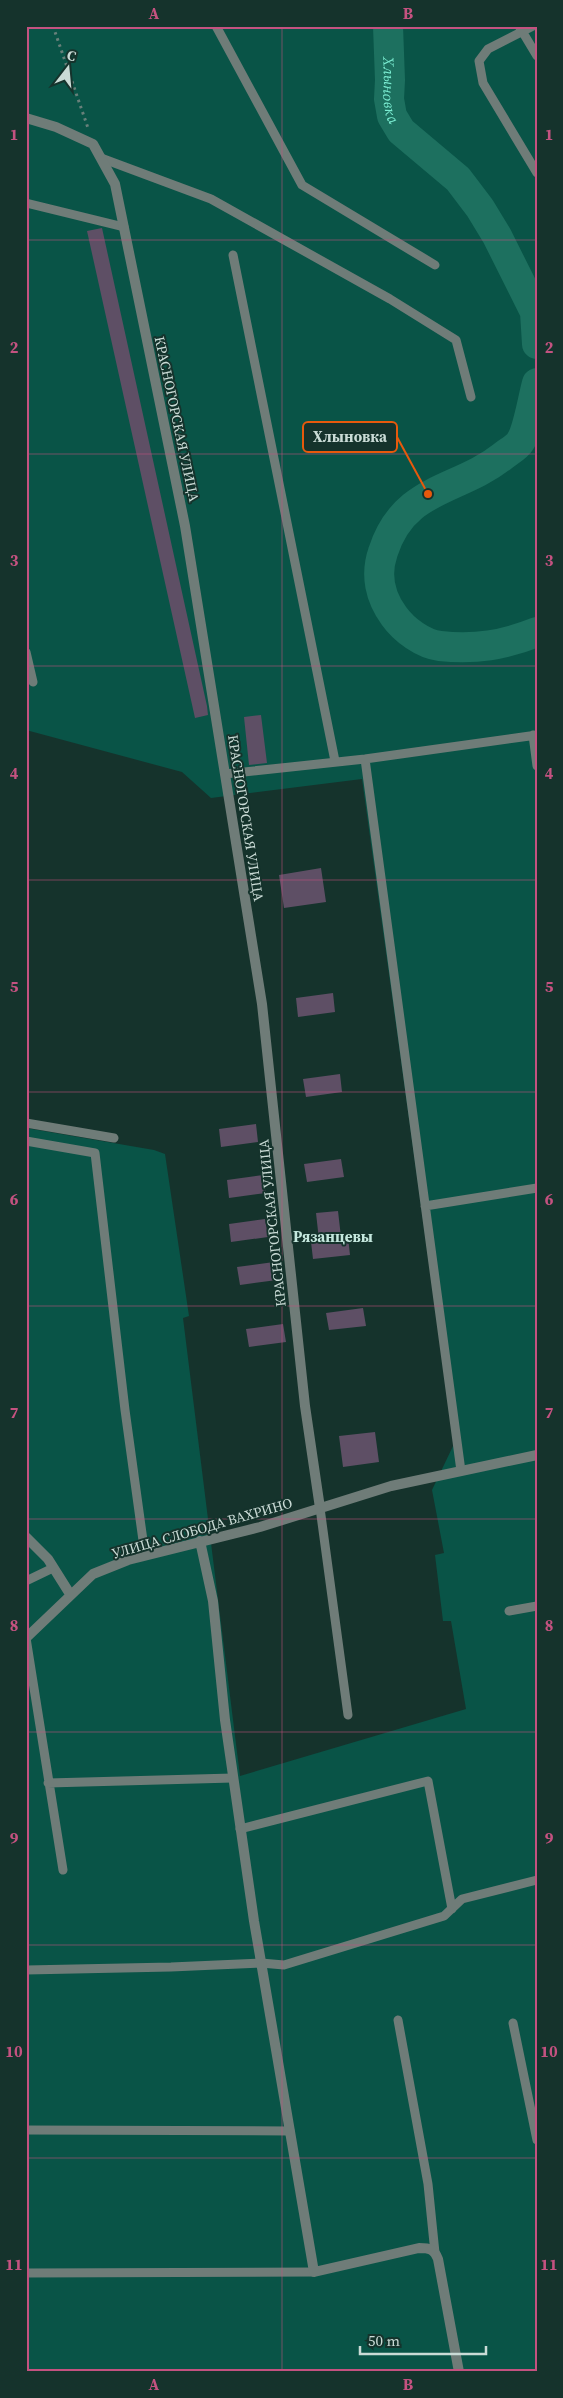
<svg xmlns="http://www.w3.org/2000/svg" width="563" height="2398" font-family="'Source Serif 4',serif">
<rect width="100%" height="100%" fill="#15332c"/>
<path fill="#095447" d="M26 26H537V2372H26V1128L154 1150 165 1154 189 1316 183 1318 240 1776 466 1709 451 1621H443L435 1555 444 1553 432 1490 454 1444 362 779 211 798 182 772 26 730Z"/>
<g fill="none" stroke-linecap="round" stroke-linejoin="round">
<g stroke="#1d705f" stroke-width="30">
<path id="s1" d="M388 26 390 80 389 99 392 116 401 131 458 179 480 208 497 236 535 312 537 344"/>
<path d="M537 383C533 397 528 431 520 442 517 447 508 452 503 456 458 492 404 486 383 552 375 575 380 597 394 616 404 630 423 644 440 646 475 650 504 645 537 632"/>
</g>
</g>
<path fill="#5e4f65" d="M102 228 207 706 208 715 195 718 87 231Z
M261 715 267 763 249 765 244 717Z
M321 868 326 902 284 908 279 875Z
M333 993 335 1012 298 1017 296 998Z
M340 1074 342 1092 306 1097 303 1079Z
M256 1124 258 1142 221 1147 219 1129Z
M341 1159 344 1177 307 1182 304 1164Z
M263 1175 266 1193 229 1198 227 1180Z
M338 1211 341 1237H348L350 1255 313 1259 311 1242 319 1240 316 1213Z
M265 1219 268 1237 231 1242 229 1224Z
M274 1262 277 1280 240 1285 237 1267Z
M363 1308 366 1326 329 1330 326 1313Z
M283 1324 286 1342 249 1347 246 1329Z
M375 1432 379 1462 343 1467 339 1436Z"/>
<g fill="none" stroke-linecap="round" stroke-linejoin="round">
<path stroke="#68807a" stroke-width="3" stroke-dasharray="2.5 4" stroke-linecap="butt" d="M53 26 88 128"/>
<path stroke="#6f7c78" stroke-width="9" d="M216 26 302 185 435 265
M519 26 537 56
M533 26 488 49 479 61 483 83 537 173
M101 158 211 199 390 299 456 340 471 397
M26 203 124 227
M233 255 335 761
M26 652 33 682
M533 735 537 766
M365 759 461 1471
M225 774 365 759 537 735
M26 1123 114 1138
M26 1141 95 1153 125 1410 145 1555
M425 1206 537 1188
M320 1508 348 1715
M26 1581 53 1568
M509 1611 537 1606
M26 1638 63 1870
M48 1783 233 1778
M240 1829 428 1781 452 1909
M26 1970 171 1967 261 1963 284 1965 444 1916 462 1899 537 1880
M398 2020 428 2184 435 2253
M513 2023 537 2140
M26 2130 290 2131
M26 2273 314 2272"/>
<path stroke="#6f7c78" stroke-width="10" d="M26 118 56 127 93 144 115 184 185 526 262 1004 305 1406 320 1508
M26 1537 48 1559 70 1594
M200 1541 213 1601 225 1720 254 1921 314 2272 419 2248C430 2248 434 2249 438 2259L459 2372
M26 1638 93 1574 128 1560 260 1527 391 1486 537 1455"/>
</g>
<path fill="none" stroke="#c45280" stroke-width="1" stroke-opacity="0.55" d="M282 26V2372M26 240H537M26 454H537M26 666H537M26 880H537M26 1092H537M26 1306H537M26 1519H537M26 1732H537M26 1945H537M26 2158H537"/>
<g text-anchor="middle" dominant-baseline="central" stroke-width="4" stroke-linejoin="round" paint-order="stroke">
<g font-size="14" fill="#cadbd6" stroke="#15332c">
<text transform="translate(177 419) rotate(78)">КРАСНОГОРСКАЯ УЛИЦА</text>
<text transform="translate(246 818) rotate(81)">КРАСНОГОРСКАЯ УЛИЦА</text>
<text transform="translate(272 1223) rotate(-96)">КРАСНОГОРСКАЯ УЛИЦА</text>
<text transform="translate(202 1528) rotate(-16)">УЛИЦА СЛОБОДА ВАХРИНО</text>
</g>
<g font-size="15" font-style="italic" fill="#7bedd2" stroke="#15332c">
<text stroke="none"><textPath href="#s1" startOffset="64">Хлыновка</textPath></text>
</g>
<g font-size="15" font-weight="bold" fill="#c5e8de" stroke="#15332c">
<text x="333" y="1236">Рязанцевы</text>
</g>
</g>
<path fill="none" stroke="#e8590c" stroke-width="2" d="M428 494L397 437"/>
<circle fill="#e8590c" stroke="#15332c" stroke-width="2" cx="428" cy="494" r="5"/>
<rect fill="#15332c" stroke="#e8590c" stroke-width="2" x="303" y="422" width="94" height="30" rx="5"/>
<g font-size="15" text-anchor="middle" font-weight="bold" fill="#cadbd6">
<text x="350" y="442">Хлыновка</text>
</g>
<rect width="563" height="2398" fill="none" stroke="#15332c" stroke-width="55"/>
<g transform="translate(68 68) rotate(16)" stroke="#15332c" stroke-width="4" paint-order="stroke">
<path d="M0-4L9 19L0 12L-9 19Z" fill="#cadbd6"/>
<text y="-8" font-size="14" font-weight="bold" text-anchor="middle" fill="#cadbd6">С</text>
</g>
<path d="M360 2346v8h126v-8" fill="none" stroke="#cadbd6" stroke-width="2.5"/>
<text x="368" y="2346" font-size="15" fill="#cadbd6" stroke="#15332c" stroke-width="4" paint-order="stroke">50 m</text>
<rect x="28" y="28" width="508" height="2342" fill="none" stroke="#c45280" stroke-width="2"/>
<g font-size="16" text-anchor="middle" font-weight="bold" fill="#c45280">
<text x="154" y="19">A</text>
<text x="408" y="19">B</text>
<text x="14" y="140">1</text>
<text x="549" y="140">1</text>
<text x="14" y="353">2</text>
<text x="549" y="353">2</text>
<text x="14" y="566">3</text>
<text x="549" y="566">3</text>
<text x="14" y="779">4</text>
<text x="549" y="779">4</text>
<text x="14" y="992">5</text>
<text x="549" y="992">5</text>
<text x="14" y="1205">6</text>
<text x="549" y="1205">6</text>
<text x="14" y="1418">7</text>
<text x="549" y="1418">7</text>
<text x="14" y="1631">8</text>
<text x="549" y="1631">8</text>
<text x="14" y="1844">9</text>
<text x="549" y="1844">9</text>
<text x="14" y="2057">10</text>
<text x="549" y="2057">10</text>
<text x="14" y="2270">11</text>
<text x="549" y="2270">11</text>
<text x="154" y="2390">A</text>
<text x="408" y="2390">B</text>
</g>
</svg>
